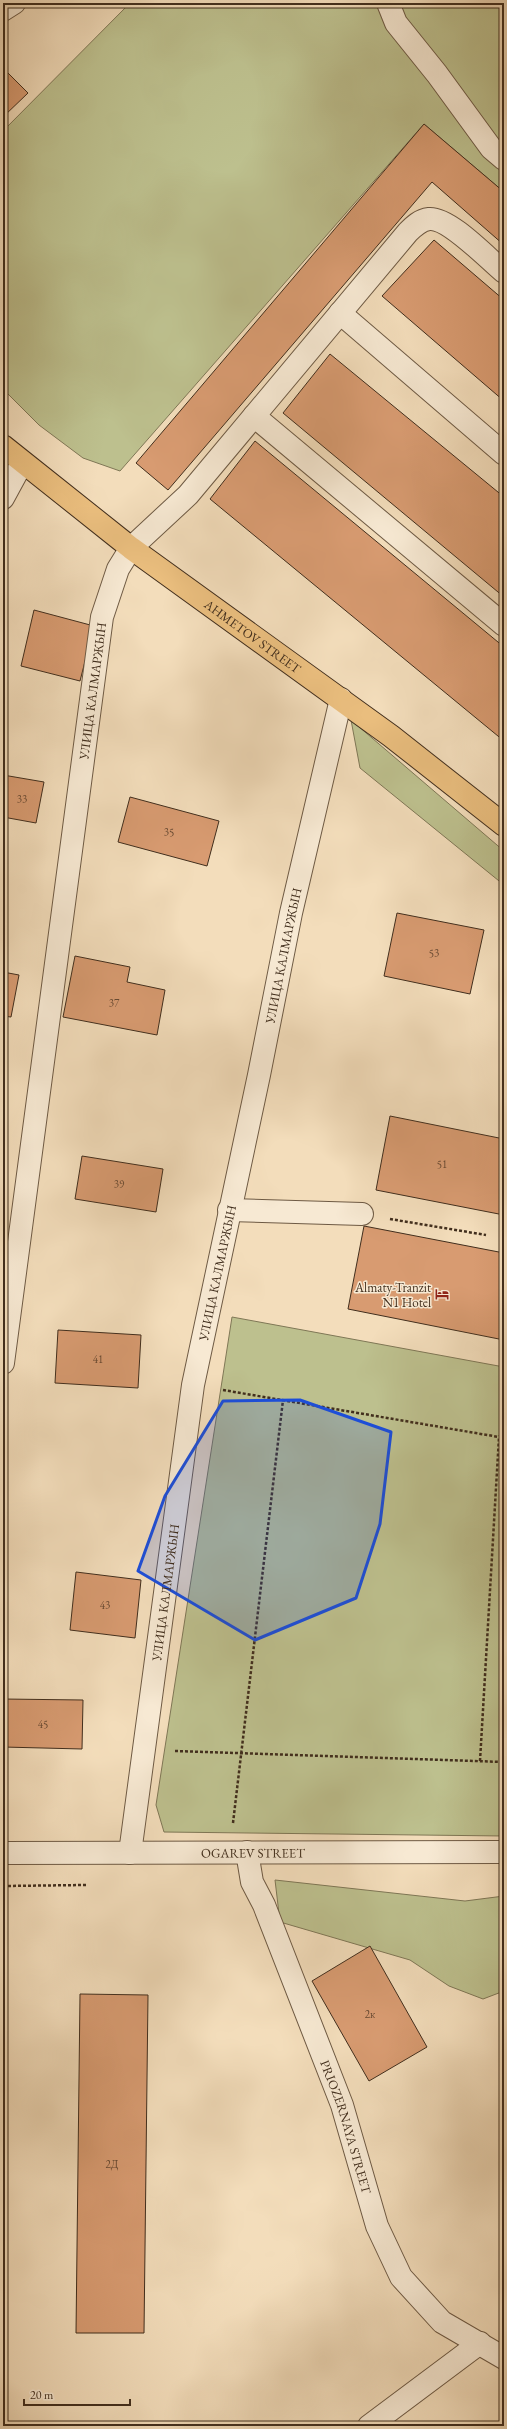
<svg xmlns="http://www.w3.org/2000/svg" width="507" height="2429" font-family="'EB Garamond',serif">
<rect width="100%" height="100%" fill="#f3ddbb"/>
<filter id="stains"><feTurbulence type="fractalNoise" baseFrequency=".005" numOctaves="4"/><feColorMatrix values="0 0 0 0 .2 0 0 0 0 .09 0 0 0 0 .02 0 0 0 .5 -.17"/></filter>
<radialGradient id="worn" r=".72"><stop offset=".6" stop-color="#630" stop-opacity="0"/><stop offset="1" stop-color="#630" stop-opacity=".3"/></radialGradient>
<path fill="#bdc08e" stroke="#7f7756" d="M130 3H504V192L424 124 120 471 83 458 39 425 3 389V131Z
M351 720 504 851V885L360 768Z
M232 1317 504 1367V1836L164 1832 156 1805Z
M275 1880 465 1901 504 1896V1991L483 1999 449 1986 410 1960 280 1922Z"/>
<path fill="#d89b71" stroke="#412e1d" d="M3 68 28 93 3 117Z
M424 124 504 192V245L432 182 168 490 136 463Z
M434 240 504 300V401L382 296Z
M330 354 504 497V597L283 413Z
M255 441 504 647V741L210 499Z
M34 610 94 626 80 681 21 666Z
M3 775 44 782 36 823 3 817Z
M130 797 219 821 207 866 118 842Z
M397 913 484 930 470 994 384 976Z
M75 956 130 967 127 982 165 990 157 1035 63 1017Z
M3 972 19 975 11 1017 3 1016Z
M390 1116 504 1139V1215L376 1190Z
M82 1156 163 1169 156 1212 75 1199Z
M364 1226 504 1253V1340L348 1309Z
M58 1330 141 1335 138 1388 55 1383Z
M76 1572 141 1580 135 1638 70 1630Z
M3 1699 83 1700 82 1749 3 1747Z
M370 1946 427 2047 369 2081 312 1981Z
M80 1994 148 1995 144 2333H76Z"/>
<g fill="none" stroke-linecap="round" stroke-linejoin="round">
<g stroke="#6e5a44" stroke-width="24">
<g id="minor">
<path d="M388 3 396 23 437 74 491 148 504 159"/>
<path d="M3 10 14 3"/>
<path d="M340 313 504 454"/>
<path d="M254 416 504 625"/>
<path d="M3 498 22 463"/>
<path d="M229 1210 362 1214"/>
<path id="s1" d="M3 1363 102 617 118 569 131 548 188 495 408 232C414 226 420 220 429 219 449 217 488 259 504 272"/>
<path id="s2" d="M247 1852 252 1882 264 1905 342 2105 377 2226 401 2277 442 2322 504 2358"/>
<path id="s3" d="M3 1853 504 1852"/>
<path id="s4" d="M130 1853 193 1385 259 1075 291 913 341 699"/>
<path d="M369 2426 480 2343"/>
</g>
</g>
<g stroke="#412e1d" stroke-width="24">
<g id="major">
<path id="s5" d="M3 446 131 548 391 736 504 825"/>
</g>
</g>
<path stroke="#412e1d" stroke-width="2.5" stroke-dasharray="3 2" stroke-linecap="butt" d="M390 1219 486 1235
M223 1390 499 1437
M175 1751 504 1762
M480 1761 499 1437 504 1431
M233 1823 283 1400
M3 1886 86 1885"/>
<use href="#minor" stroke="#f7e9d3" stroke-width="22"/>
<use href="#major" stroke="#eabe7e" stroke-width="22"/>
</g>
<path fill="#1d4ed8" fill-opacity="0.2" stroke="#1d4ed8" stroke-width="3" stroke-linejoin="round" d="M300 1400 391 1432 380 1524 356 1598 255 1640 138 1571 165 1496 223 1401Z"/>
<defs>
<g id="hotel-bare" transform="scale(1.08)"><path d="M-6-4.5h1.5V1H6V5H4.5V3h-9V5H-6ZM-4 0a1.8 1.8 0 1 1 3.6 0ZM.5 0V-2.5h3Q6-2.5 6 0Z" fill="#8f2418" stroke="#f7e9d3" stroke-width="2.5" paint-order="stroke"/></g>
</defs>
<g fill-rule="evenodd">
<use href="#hotel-bare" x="442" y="1294"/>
</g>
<g text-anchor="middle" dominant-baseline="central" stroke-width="3" stroke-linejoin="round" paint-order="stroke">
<g font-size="11" fill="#674932">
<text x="22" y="799">33</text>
<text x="169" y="832">35</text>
<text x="434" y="953">53</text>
<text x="114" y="1003">37</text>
<text x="442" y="1164">51</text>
<text x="119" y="1184">39</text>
<text x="98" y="1359">41</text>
<text x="105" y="1605">43</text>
<text x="43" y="1724">45</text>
<text x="370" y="2014">2к</text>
<text x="112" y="2164">2Д</text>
</g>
<g font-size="13" fill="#412e1d" stroke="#f7e9d3">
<text stroke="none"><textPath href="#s5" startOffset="314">AHMETOV STREET</textPath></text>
<text stroke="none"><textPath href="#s1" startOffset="678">УЛИЦА КАЛМАРЖЫН</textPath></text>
<text stroke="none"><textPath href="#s4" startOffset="911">УЛИЦА КАЛМАРЖЫН</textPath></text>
<text stroke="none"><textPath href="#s4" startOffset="587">УЛИЦА КАЛМАРЖЫН</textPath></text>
<text stroke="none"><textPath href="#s4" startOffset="263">УЛИЦА КАЛМАРЖЫН</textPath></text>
<text stroke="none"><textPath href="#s3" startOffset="250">OGAREV STREET</textPath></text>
<text stroke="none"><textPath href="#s2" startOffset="293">PRIOZERNAYA STREET</textPath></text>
</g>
<g font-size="13" fill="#412e1d" stroke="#f7e9d3" text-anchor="end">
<text x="431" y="1287">Almaty-Tranzit<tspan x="431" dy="15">N1 Hotel</tspan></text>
</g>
</g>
<rect width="507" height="2429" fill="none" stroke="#f3ddbb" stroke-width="16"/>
<rect x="4" y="4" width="499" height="2421" fill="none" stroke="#412e1d" stroke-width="2"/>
<rect x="8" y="8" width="491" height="2413" fill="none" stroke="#412e1d"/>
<path d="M24 2399v6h106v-6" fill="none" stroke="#412e1d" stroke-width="2"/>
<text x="30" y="2399" font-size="12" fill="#412e1d" stroke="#f7e9d3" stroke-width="3" paint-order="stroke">20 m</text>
<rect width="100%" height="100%" filter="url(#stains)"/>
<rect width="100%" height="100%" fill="url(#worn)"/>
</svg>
